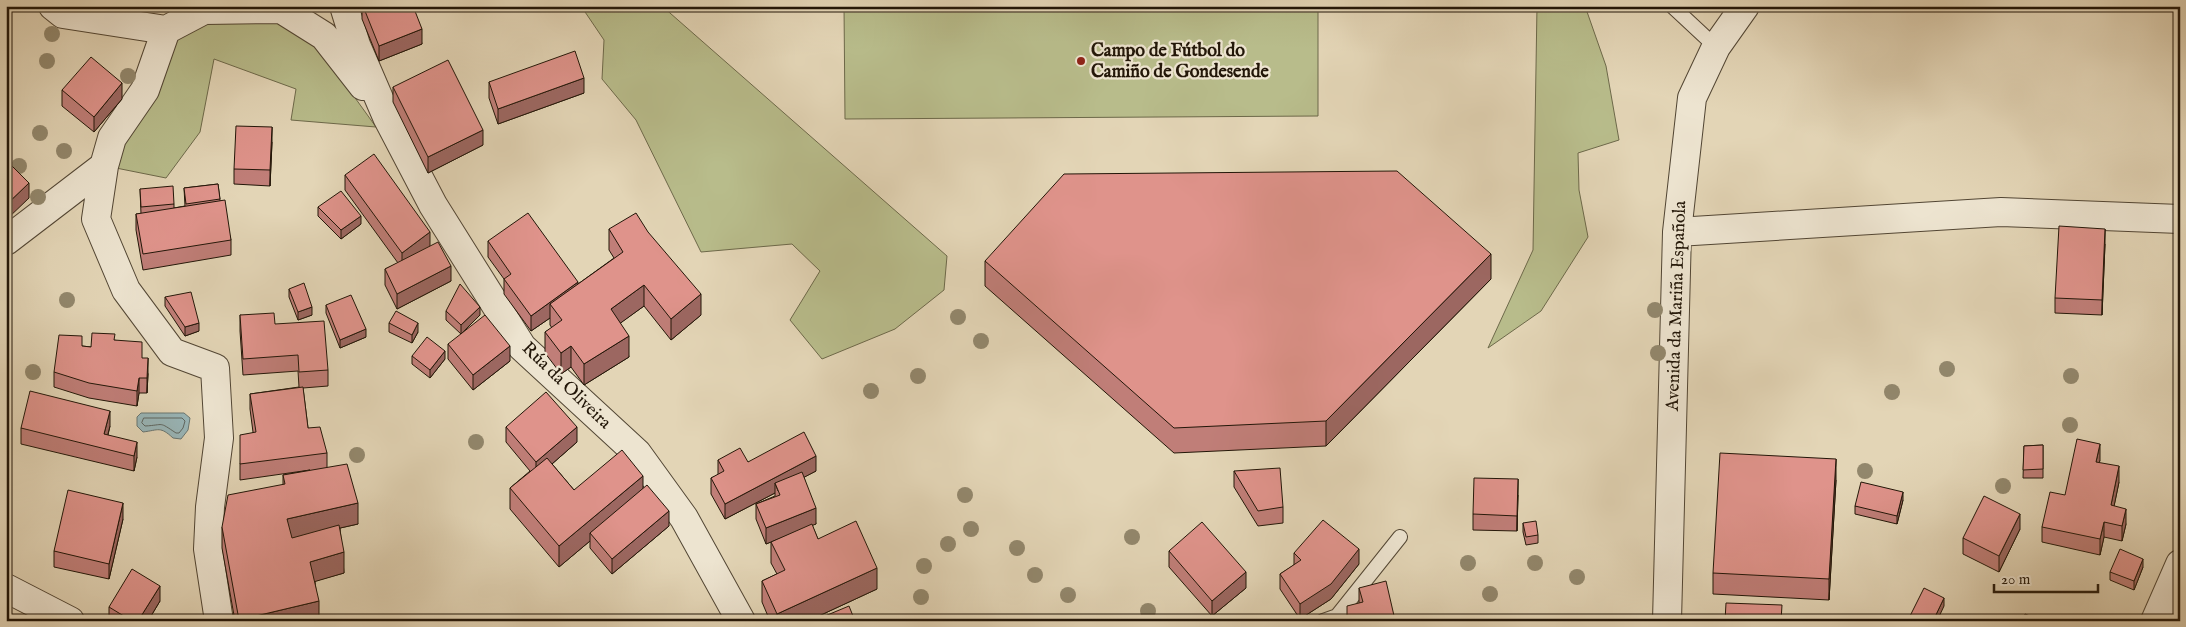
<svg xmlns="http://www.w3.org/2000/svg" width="2186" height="627" font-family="'IM FELL English',serif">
<rect width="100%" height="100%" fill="#e3d5b6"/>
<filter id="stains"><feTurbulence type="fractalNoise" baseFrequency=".004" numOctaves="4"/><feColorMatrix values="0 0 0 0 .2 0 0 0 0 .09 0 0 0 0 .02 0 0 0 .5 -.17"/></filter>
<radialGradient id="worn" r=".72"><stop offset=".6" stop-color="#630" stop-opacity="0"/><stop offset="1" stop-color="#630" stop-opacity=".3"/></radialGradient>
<path fill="#b8bc8b" stroke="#6d694a" d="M581 6H662L947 256 944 290 895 329 822 359 790 320 820 271 792 244 701 252 636 120 602 79 604 40Z
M844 6H1318V116L845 119Z
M1537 6H1585L1606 66 1619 140 1578 153 1579 190 1588 237 1541 311 1488 348 1533 250Z
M206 20H280L315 42 376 127 291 120 296 89 214 59 200 132 166 178 116 168 119 144 173 38Z"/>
<path fill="#99b6b8" stroke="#697672" d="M141 413H184L190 418 188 430 181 439 173 438C160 426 159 430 143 432L137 426V417Z"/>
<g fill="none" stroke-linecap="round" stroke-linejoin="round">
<path stroke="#5e6660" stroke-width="1" d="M144 418H182L185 421 183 428 179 433H176C158 421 165 425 145 426L142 423Z"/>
<g stroke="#524634" stroke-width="16">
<path id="service" d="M1672 6 1716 47
M1323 621 1337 616 1400 537"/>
</g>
<g stroke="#524634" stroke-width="30">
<path id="minor" d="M344 6 356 45 387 117 433 205 522 347 637 453 684 518 741 621
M166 30 204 10 281 9 324 36 363 86
M104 166 96 219 126 290 172 352 215 368 219 438 210 507 208 549 219 621
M1677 232 2001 212 2180 219
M6 241 104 166 112 138 145 90 166 30 63 14 53 6
M6 588 70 621
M1667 621 1677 232 1692 98 1716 47 1745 6
M2155 621 2180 564"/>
</g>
<use href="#service" stroke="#ede4d0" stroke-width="14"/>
<use href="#minor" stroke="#ede4d0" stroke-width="28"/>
</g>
<g fill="#92876c">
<circle cx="52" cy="34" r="8"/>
<circle cx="47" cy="61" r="8"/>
<circle cx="128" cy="76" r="8"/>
<circle cx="40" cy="133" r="8"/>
<circle cx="64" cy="151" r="8"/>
<circle cx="19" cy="166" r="8"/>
<circle cx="38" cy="197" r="8"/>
<circle cx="67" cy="300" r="8"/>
<circle cx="1655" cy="310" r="8"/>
<circle cx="958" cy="317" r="8"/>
<circle cx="981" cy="341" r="8"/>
<circle cx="1658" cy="353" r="8"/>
<circle cx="1947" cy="369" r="8"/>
<circle cx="33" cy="372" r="8"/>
<circle cx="918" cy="376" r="8"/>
<circle cx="2071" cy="376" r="8"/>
<circle cx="871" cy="391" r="8"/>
<circle cx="1892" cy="392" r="8"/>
<circle cx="2070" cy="425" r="8"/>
<circle cx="476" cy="442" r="8"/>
<circle cx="357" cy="455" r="8"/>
<circle cx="1865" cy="471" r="8"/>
<circle cx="2003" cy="486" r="8"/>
<circle cx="965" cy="495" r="8"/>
<circle cx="971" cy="529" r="8"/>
<circle cx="1132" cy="537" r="8"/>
<circle cx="948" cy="544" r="8"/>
<circle cx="1017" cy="548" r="8"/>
<circle cx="1468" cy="563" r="8"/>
<circle cx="1535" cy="563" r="8"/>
<circle cx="924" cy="566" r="8"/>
<circle cx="1035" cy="575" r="8"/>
<circle cx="1577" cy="577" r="8"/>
<circle cx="1490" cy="594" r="8"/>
<circle cx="1068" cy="595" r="8"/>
<circle cx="921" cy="597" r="8"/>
<circle cx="1148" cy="611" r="8"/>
</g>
<path fill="#c07e78" stroke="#221608" d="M362 6H413L422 44 379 61 362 19Z
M489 82 584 93 498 124 489 98Z
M393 87 483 145 428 173 393 102Z
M62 90 122 99 94 132 62 106Z
M272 142 270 186 234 184V169Z
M345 175 430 246 451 281 397 309 385 285V269L398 263 345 190Z
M218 184 220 200 231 240V255L143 270 136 230V214H141L140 189 174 204V208L185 206 184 188Z
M318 207 361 224 341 239 318 216Z
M609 229 701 315 671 340 644 306 620 323 629 357 584 385 571 367 561 374 545 353V332L552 328 550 325V318L531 331 504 294V279L488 257V241L578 284 614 258 609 250Z
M2105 244 2102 315 2055 313V298Z
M985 261 1491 279 1326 446 1174 453 985 286Z
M289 289 312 315 298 320 289 297Z
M165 297 199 331 185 336 165 306Z
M326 305 366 337 340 348 326 313Z
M446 311 480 315 461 334 446 320Z
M240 315 275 324 328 370V386L303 388 308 428 327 453V467L358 524 340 528 344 573 315 581 319 621H235L222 548V527L283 485V475L310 470 240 480V464L253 432 250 409V394L299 387 298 371 243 375 240 331Z
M389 323 418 332 412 343 389 332Z
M115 340 142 358 148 374 147 393H139L137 406 89 398 54 387V372L82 346 91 347Z
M448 344 510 361 473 390 448 359Z
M412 356 445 359 430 378 412 364Z
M110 426 108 435 137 457 134 471 21 444V428Z
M506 427 577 442 552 464 574 490 643 488 669 526 612 574 590 548V541L559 567 510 509V488L530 471 506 442Z
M2043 445V478H2023L2024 446Z
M718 460 748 462 816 471 804 477 816 524 812 525 818 539 877 589 808 621H770L762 602V581L777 574 771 563V542L778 539 766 544 756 519V504L775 496V493L725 519 711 494V478L718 475Z
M2100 460 2099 462 2119 482 2114 506 2126 524 2122 541 2104 537 2100 555 2042 542V527L2065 495Z
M1234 471 1283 507V523L1258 526 1234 487Z
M1836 480 1829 600 1713 594V573Z
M1518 495 1517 531 1473 530V514Z
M1903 500 1897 524 1855 514V506Z
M123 519 109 579 54 567V551Z
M1523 523 1538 535V543L1526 545 1523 532Z
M2020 529 1999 572 1963 554V538Z
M1169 551 1246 588 1212 616 1169 567Z
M1294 553 1359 564 1331 599 1300 619 1280 589V574L1294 565Z
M2143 567 2134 590 2110 580V572Z
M1359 588 1395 621 1359 603Z
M160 601 148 621H109V607Z"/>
<path fill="#9c6761" stroke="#221608" d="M422 29V44L379 61V46Z
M584 78V93L498 124V109Z
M122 83V99L94 132V117Z
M272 127V142L270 186V170Z
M483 130V145L428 173V157Z
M29 183V198L6 220V205Z
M361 216V224L341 239V230Z
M2105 229V244L2102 315V300Z
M430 232V247L402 268V253Z
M1491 254V279L1326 446V421Z
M451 266V281L397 309V294Z
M578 282V297L550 304V318L531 331V316Z
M644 285V306L611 330V309Z
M701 294V315L671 340V319Z
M312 307V315L298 320V312Z
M480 307V315L461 334V325Z
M199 323V331L185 336V327Z
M418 323V332L412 343V335Z
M366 329V337L340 348V340Z
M629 336V357L584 385V364Z
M510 346V361L473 390V375Z
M571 346V367L561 374V353Z
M445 351V359L430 378V370Z
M148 358V374L147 393V378Z
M139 378V393L137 406V391Z
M110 411V426L104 449V434Z
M577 427V442L536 478V462Z
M137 442V457L134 471V456Z
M2100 444V460L2096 477V462Z
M816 456V471L778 491 775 483V493L725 519V504Z
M1836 459V480L1829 600V579Z
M2119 466V482L2111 521V505Z
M643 476V497L590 533V541L559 567V546Z
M1518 479V495L1517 531V516Z
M1903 492V500L1897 524V516Z
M123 503V519L109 579V564Z
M358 503V524L287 540V519Z
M816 508V524L766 544V528Z
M2126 509V524L2122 541V526Z
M669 511V526L612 574V559Z
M2020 514V529L1999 572V556Z
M2104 522V537L2100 555V539Z
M1359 549V564L1331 599 1300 619V604Z
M344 552V573L310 583V562Z
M2143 559V567L2134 590V581Z
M877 568V589L808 621H777V614Z
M1246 572V588L1212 616V601Z
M160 586V601L148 621H138Z
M1944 598V606L1937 621H1933Z
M319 601V621H239V620Z"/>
<path fill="#df938b" stroke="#221608" d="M363 6H413L422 29 379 46Z
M575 51 584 78 498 109 489 82Z
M91 57 122 83 94 117 62 90Z
M448 60 483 130 428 157 393 87Z
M236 126 272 127 270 170 234 169Z
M374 154 430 232 402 253 345 175Z
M6 160 29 183 6 205Z
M1397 171 1491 254 1326 421 1174 428 985 261 1064 174Z
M218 184 220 199 186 204 184 188Z
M173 186 174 204 141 207 140 189Z
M341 191 361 216 341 230 318 207Z
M225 200 231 240 143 254 136 214Z
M528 213 578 282 531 316 504 279 511 274 488 241Z
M636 213 648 232 701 294 671 319 644 285 611 309 629 336 584 364 571 346 561 353 545 332 562 320 550 304 623 252 609 229Z
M2059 226 2105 229 2102 300 2055 298Z
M438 242 451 266 397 294 385 269Z
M304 283 312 307 298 312 289 289Z
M460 284 480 307 461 325 446 311Z
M191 292 199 323 185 327 165 297Z
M351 295 366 329 340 340 326 305Z
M396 311 418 323 412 335 389 323Z
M274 313 275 324 324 321 328 370 299 372 298 355 243 359 240 315Z
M485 315 510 346 473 375 448 344Z
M92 333 115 334 114 340 142 342V358H148L147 378H139L137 391 89 383 54 372 59 335 82 336V346L91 347Z
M427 337 445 351 430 370 412 356Z
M303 387 308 428 320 427 327 453 240 464V435L256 432 250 394Z
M30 391 110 411 104 434 137 442 134 456 21 428Z
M546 392 577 427 536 462 506 427Z
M804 432 816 456 725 504 711 478 724 471 718 460 740 448 748 462Z
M2077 439 2100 444 2096 462 2119 466 2111 505 2126 509 2122 526 2104 522 2100 539 2042 527 2050 492 2065 495Z
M2043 445V469L2023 470 2024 446Z
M622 450 643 476 559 546 510 488 547 458 574 490Z
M1720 453 1836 459 1829 579 1713 573Z
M347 464 358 503 287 519 292 538 339 525 344 552 310 562 319 601 239 620 222 527 228 495 285 484 283 475Z
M1280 468 1283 507 1258 511 1234 471Z
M802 472 816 508 766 528 756 504 780 495 775 483Z
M1474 478 1518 479 1517 516 1473 514Z
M1861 482 1903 492 1897 516 1855 506Z
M647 485 669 511 612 559 590 533Z
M68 490 123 503 109 564 54 551Z
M1984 496 2020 514 1999 556 1963 538Z
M1323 520 1359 549 1331 584 1300 604 1280 574 1301 560 1294 553Z
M856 521 877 568 777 614 762 581 785 570 771 542 812 524 818 539Z
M1536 521 1538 535 1526 537 1523 523Z
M1202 522 1246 572 1212 601 1169 551Z
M2120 549 2143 559 2134 581 2110 572Z
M132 569 160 586 138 621H132L109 607Z
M1386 581 1395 620 1347 621V606L1363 602 1359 588Z
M1924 588 1944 598 1933 621H1914L1909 618Z
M1726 603 1782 605 1781 621H1725Z
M849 606 855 621H813Z
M2025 614 2042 621H2022Z"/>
<circle fill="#8f2418" stroke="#ede4d0" stroke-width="2" cx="1081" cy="61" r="5"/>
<g text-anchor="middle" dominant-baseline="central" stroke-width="4.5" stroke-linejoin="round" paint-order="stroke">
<g font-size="18" font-weight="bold" fill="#221608" stroke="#ede4d0" text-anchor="start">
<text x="1091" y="51">Campo de Fútbol do<tspan x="1091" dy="21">Camiño de Gondesende</tspan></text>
</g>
<g font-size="18" fill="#221608" stroke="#ede4d0">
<text transform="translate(1677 306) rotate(-88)">Avenida da Mariña Española</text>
<text transform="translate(566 386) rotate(44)">Rúa da Oliveira</text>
</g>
</g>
<rect width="2186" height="627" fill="none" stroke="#e3d5b6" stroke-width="25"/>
<rect x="8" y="8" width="2171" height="612" fill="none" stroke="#221608" stroke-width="2.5"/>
<rect x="12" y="12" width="2161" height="602" fill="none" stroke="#221608"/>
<path d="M1994 584v8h104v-8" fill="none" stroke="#221608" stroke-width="2.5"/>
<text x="2001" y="584" font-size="15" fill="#221608" stroke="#ede4d0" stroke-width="4" paint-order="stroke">20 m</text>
<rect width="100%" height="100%" filter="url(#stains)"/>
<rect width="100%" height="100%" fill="url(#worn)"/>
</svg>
